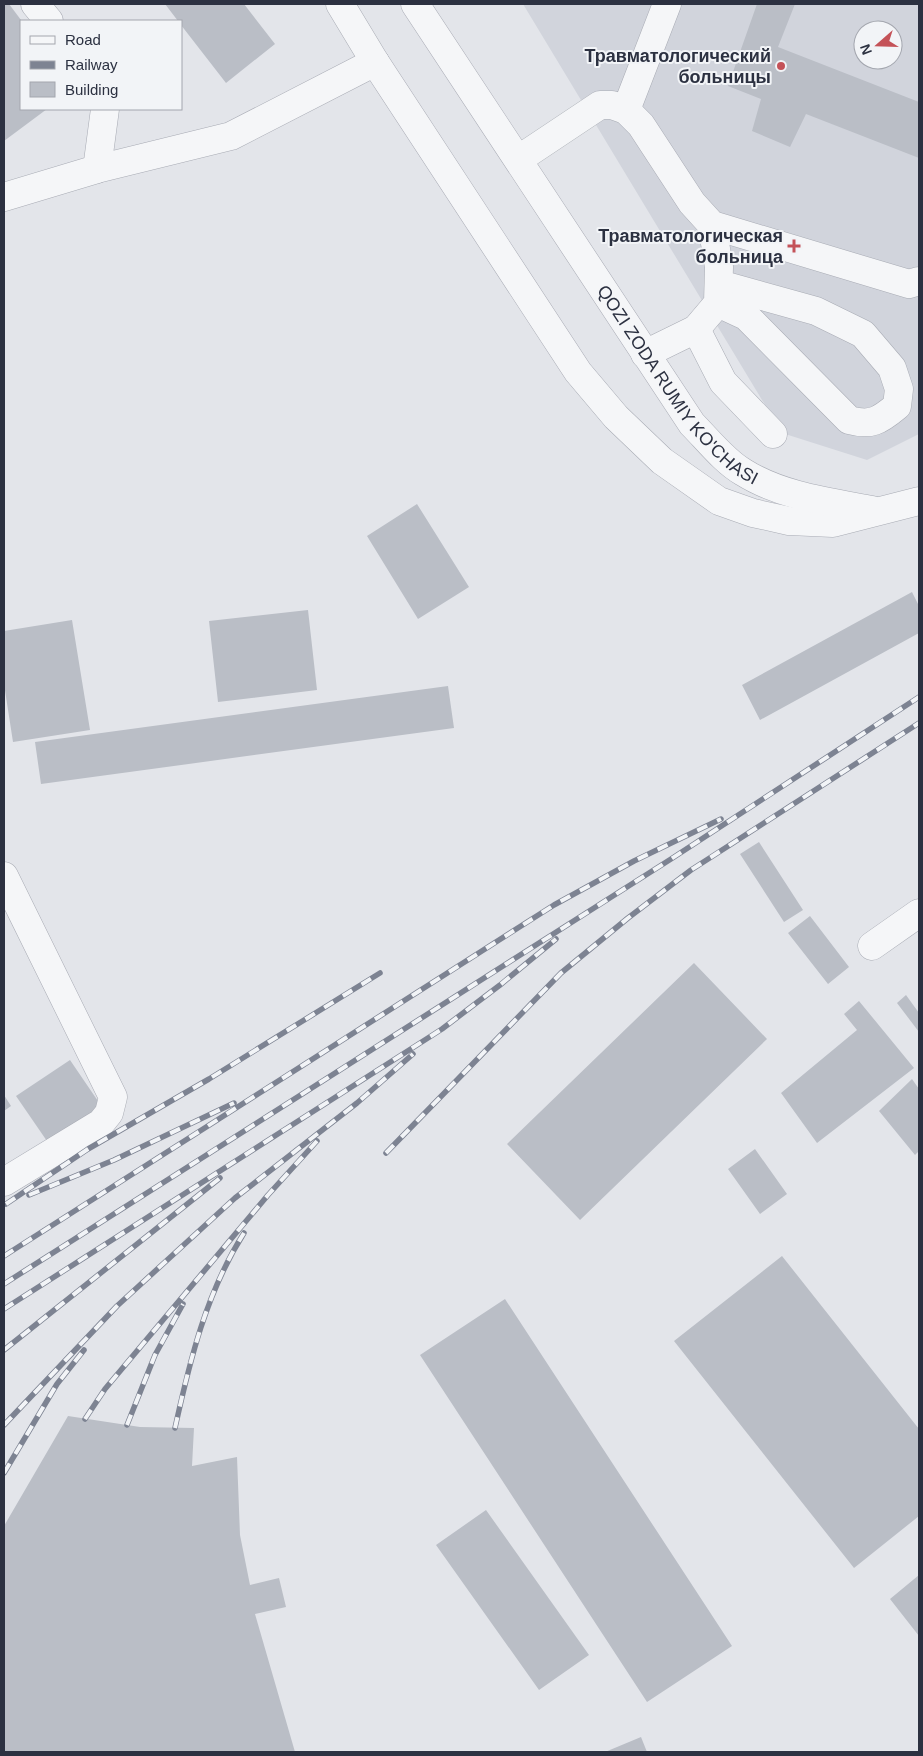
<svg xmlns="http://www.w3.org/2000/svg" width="923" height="1756" font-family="Arial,sans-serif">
<rect width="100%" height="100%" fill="#e3e5ea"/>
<path fill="#d1d4dc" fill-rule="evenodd" d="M523 4H919V434L867 460 782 433ZM863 30H893V60H863Z"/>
<path fill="#babec6" d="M4 4H9L21 20V109H47L4 141Z
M165 4H244L275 44 226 83 181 25V21H178Z
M757 4H795L778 47 919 102V158L806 114 790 147 752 131 761 99 728 86Z
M417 504 469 587 418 619 367 536Z
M912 592 919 606V633L760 720 742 685Z
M308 610 317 690 218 702 209 621Z
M72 620 90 730 13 742 4 684V631Z
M448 686 454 728 41 784 35 742Z
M759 842 803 910 784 922 740 854Z
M810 916 849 967 828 984 788 933Z
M694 963 767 1039 580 1220 507 1144Z
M906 995 919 1013V1032L897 1003Z
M859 1001 914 1068 817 1143 781 1093 857 1030 844 1014Z
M70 1060 102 1107 49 1144 16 1096Z
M912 1079 919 1089V1151L915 1155 879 1111Z
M4 1095 11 1106 4 1111Z
M755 1149 787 1194 760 1214 728 1169Z
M782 1256 919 1429V1516L854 1568 674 1341Z
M505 1299 732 1646 647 1702 420 1355Z
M68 1416 140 1427 194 1428 192 1466 237 1457 240 1535 250 1585 279 1578 286 1607 255 1614 295 1752H4V1526Z
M486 1510 589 1655 539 1690 436 1545Z
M919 1575V1636L890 1599Z
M641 1737 647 1752H605Z"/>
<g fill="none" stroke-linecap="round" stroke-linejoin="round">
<g stroke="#a8abb4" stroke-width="29">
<g id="minor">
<path d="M35 4 49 21"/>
<path d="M340 4 375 62 578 372 616 417 662 461 719 501 753 513 789 521 833 523 919 501"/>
<path id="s1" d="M415 4 692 424C707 439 725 462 743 472 781 496 829 502 872 510"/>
<path d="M626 110 667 4"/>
<path d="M519 159 600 105H612L626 110 641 125 692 203 712 225 909 284 919 281"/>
<path d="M97 169 105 109"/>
<path d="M4 197 97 169 231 136 375 62"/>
<path d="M718 303 746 316 849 420C871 426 879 421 897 406L899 389 892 368 863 334 816 311 719 284"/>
<path d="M696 329 723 382 773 434"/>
<path d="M645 354 696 329 718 303 719 267 712 225"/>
<path d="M4 876 113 1097 109 1113 101 1123 4 1182"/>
<path d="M872 946 919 913"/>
</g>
</g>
<use href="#minor" stroke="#f5f6f8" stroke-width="28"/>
<g stroke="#7d8392" stroke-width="5.5">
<path id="rail" d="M386 1153 561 973 628 918 691 870 919 723
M29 1195 114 1160 234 1103
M6 1204 88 1149 209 1079 380 973
M4 1256 554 905 634 861 721 819
M4 1284 671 859 919 697
M4 1309 442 1029 500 985 556 939
M4 1350 220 1178
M85 1419 105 1389 268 1195 317 1141
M4 1425 117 1306 235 1198 357 1103 413 1054
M127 1425 155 1355 183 1304
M175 1428C190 1360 206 1293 244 1233
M4 1473 57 1384 84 1350"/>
</g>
<use href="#rail" stroke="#f2f4f7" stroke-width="4" stroke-dasharray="11" stroke-linecap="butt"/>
</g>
<g fill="#c45258" stroke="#f2f4f7" stroke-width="2">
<circle cx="781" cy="66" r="5"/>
<path d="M791.5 238.5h5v5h5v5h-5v5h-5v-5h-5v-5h5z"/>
</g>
<g text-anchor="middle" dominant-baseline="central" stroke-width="4" stroke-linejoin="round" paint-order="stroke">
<g font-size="18" font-weight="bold" fill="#2c3141" stroke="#f2f4f7" text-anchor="end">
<text x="771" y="56">Травматологический<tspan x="771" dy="21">больницы</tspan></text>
<text x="783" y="236">Травматологическая<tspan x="783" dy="21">больница</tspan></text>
</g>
<g font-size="18" fill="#2c3141" stroke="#f2f4f7">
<text stroke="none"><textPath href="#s1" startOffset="464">QOZI ZODA RUMIY KO'CHASI</textPath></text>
</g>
</g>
<rect width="923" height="1756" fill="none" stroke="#2c3141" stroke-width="10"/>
<rect x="20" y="20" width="162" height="90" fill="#f2f4f7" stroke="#a3a6ae"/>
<rect x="30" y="36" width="25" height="8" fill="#f5f6f8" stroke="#a3a6ae"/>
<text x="65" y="45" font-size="15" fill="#2c3141">Road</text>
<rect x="30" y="61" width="25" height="8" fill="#7d8392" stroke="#a3a6ae"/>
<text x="65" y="70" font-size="15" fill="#2c3141">Railway</text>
<rect x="30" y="82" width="25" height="15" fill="#babec6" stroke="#a3a6ae"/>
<text x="65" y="95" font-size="15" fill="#2c3141">Building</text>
<g transform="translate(878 45) rotate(250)"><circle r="24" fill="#f2f4f7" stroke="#a3a6ae"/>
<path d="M0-4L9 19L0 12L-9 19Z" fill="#c45258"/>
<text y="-8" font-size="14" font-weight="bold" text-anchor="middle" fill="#2c3141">N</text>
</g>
</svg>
